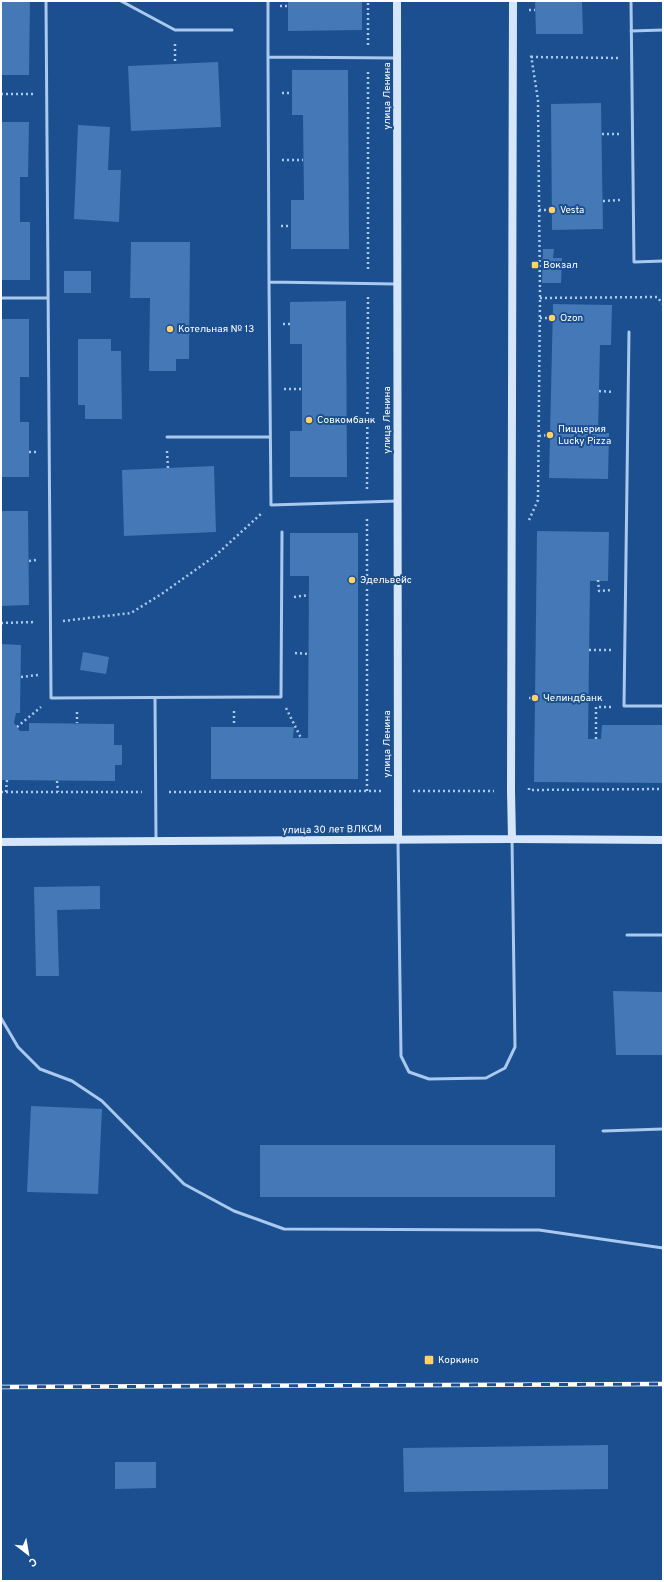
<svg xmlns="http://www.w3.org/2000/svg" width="664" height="1582" font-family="Overpass,sans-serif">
<rect width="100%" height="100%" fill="#1b4f8f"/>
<path fill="#4478b7" d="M1 1H30L29 75H1Z
M288 1H362V30L288 31Z
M535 1H582L583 34H536Z
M218 62 221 127 131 131 128 66Z
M292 70H348L349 249H291V200H304L303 115H292Z
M601 103 603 229 552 230 551 104Z
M1 122H29L28 177H20V222H30V280H1Z
M78 125 110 127 108 170H121L119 222 74 219Z
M131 242H190L189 359H176V371H149L150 298H130Z
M543 249H554L553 258H562L561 283H542Z
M64 271H91V293H64Z
M346 301 347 477H290V431H302V344H290V302Z
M553 304 612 305 611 345H600L598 433H609L608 479 549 478Z
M1 319H29V377H20V422H29V477H1Z
M78 339H111V351H121L122 419H85V405H78Z
M214 466 216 532 124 536 122 470Z
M1 511H28L29 605 1 606Z
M537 531 609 532 608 581H590L588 739H601L602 725H663V783L534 782Z
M290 533H358V779H211V727H294L293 738H308L309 576H290Z
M1 644 21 645 20 713H16L14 723 20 731H29V723L114 724V745H122V765H115V781L1 780Z
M83 652 109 657 106 674 80 670Z
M100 886V909L57 910 59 976H36L34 887Z
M613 991 663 992V1055H616Z
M31 1106 102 1109 98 1194 27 1192Z
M260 1145H555V1197H260Z
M608 1445V1489L404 1492 403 1448Z
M115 1462H156V1488L115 1489Z"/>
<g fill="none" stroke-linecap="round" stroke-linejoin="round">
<path stroke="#a9c9ee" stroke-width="2.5" stroke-dasharray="2 3" stroke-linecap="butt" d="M280 6H288
M529 10H535
M175 44V64
M368 45V1
M531 57 619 58
M368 72V271
M282 93H292
M1 94H34
M602 134H619
M282 160H303
M603 201 620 200
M539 210H552
M281 226H291
M540 298 657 297 663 304
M540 318H552
M283 324H290
M284 389H301
M599 391 614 392
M539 436 550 435
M167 451 168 468
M29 452H36
M367 489 368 296
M529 520 538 500 540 298 538 100 531 55
M29 561 36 560
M598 580 599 591 612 590
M294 597 309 595
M63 621 131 613 163 593 215 556 262 513
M1 623 36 622
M589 650H612
M295 653 309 654
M21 677 38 675
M529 698H535
M286 708 301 738
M234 711V726
M77 712V723
M17 727 41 707
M596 739V707H612
M57 781 58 792
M529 788V790L663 789
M367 791V516
M413 791H494
M1 792H142
M6 792 7 780
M169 792 382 791"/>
<path stroke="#a9c9ee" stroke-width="3" d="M46 1 51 698 281 697 282 532
M121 1 175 30H232
M268 1V57
M631 1 634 262 663 261
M631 31 663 30
M269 282 268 57 397 58
M396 284 269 282 271 505 398 501
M1 298H48
M629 332 624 706H663
M167 437H270
M155 698 156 840
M398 841 401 1056 409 1072 429 1079 486 1078 505 1068 515 1047 512 839
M627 935H663
M1 1018 18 1047 40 1069 72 1081 102 1101 184 1184 234 1211 284 1229 539 1230 663 1248
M603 1131 663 1129"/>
<path stroke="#d6e6fa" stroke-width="8" d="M397 1 398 840
M512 839 511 791 513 1
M1 842 512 839 663 840"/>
<g stroke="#fff" stroke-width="4.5">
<path id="rail" d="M1 1387 663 1384"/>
</g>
<use href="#rail" stroke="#1b4f8f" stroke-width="3" stroke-dasharray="9" stroke-linecap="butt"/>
</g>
<g fill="#ffd166" stroke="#1b4f8f" stroke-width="1.5">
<circle cx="552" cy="210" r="4"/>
<rect x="531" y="261" width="8" height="8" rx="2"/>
<circle cx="552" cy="318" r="4"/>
<circle cx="170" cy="329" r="4"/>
<circle cx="309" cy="420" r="4"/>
<circle cx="550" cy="435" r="4"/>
<circle cx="352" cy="580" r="4"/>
<circle cx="535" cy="698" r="4"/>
<rect x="424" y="1355" width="10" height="10" rx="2"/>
</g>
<g text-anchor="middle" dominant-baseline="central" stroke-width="4" stroke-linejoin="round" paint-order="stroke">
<g font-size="10" fill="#fff" stroke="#1b4f8f">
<text transform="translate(387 96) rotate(-90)">улица Ленина</text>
<text transform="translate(387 420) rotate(-90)">улица Ленина</text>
<text transform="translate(387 744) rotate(-90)">улица Ленина</text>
<text transform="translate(332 830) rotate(-1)">улица 30 лет ВЛКСМ</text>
</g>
<g font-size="10" fill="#fff" stroke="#1b4f8f" text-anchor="start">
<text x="560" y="210">Vesta</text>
<text x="543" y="265">Вокзал</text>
<text x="560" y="318">Ozon</text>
<text x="178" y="329">Котельная № 13</text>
<text x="317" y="420">Совкомбанк</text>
<text x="558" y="429">Пиццерия<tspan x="558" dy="12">Lucky Pizza</tspan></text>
<text x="360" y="580">Эдельвейс</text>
<text x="543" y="698">Челиндбанк</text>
<text x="438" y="1360">Коркино</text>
</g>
</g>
<rect width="664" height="1582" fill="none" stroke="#ffffff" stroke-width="4"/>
<g transform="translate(28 1554) rotate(149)" stroke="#1b4f8f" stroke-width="3" paint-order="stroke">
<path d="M0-3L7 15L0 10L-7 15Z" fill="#ffffff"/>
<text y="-6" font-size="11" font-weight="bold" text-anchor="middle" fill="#ffffff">С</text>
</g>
</svg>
